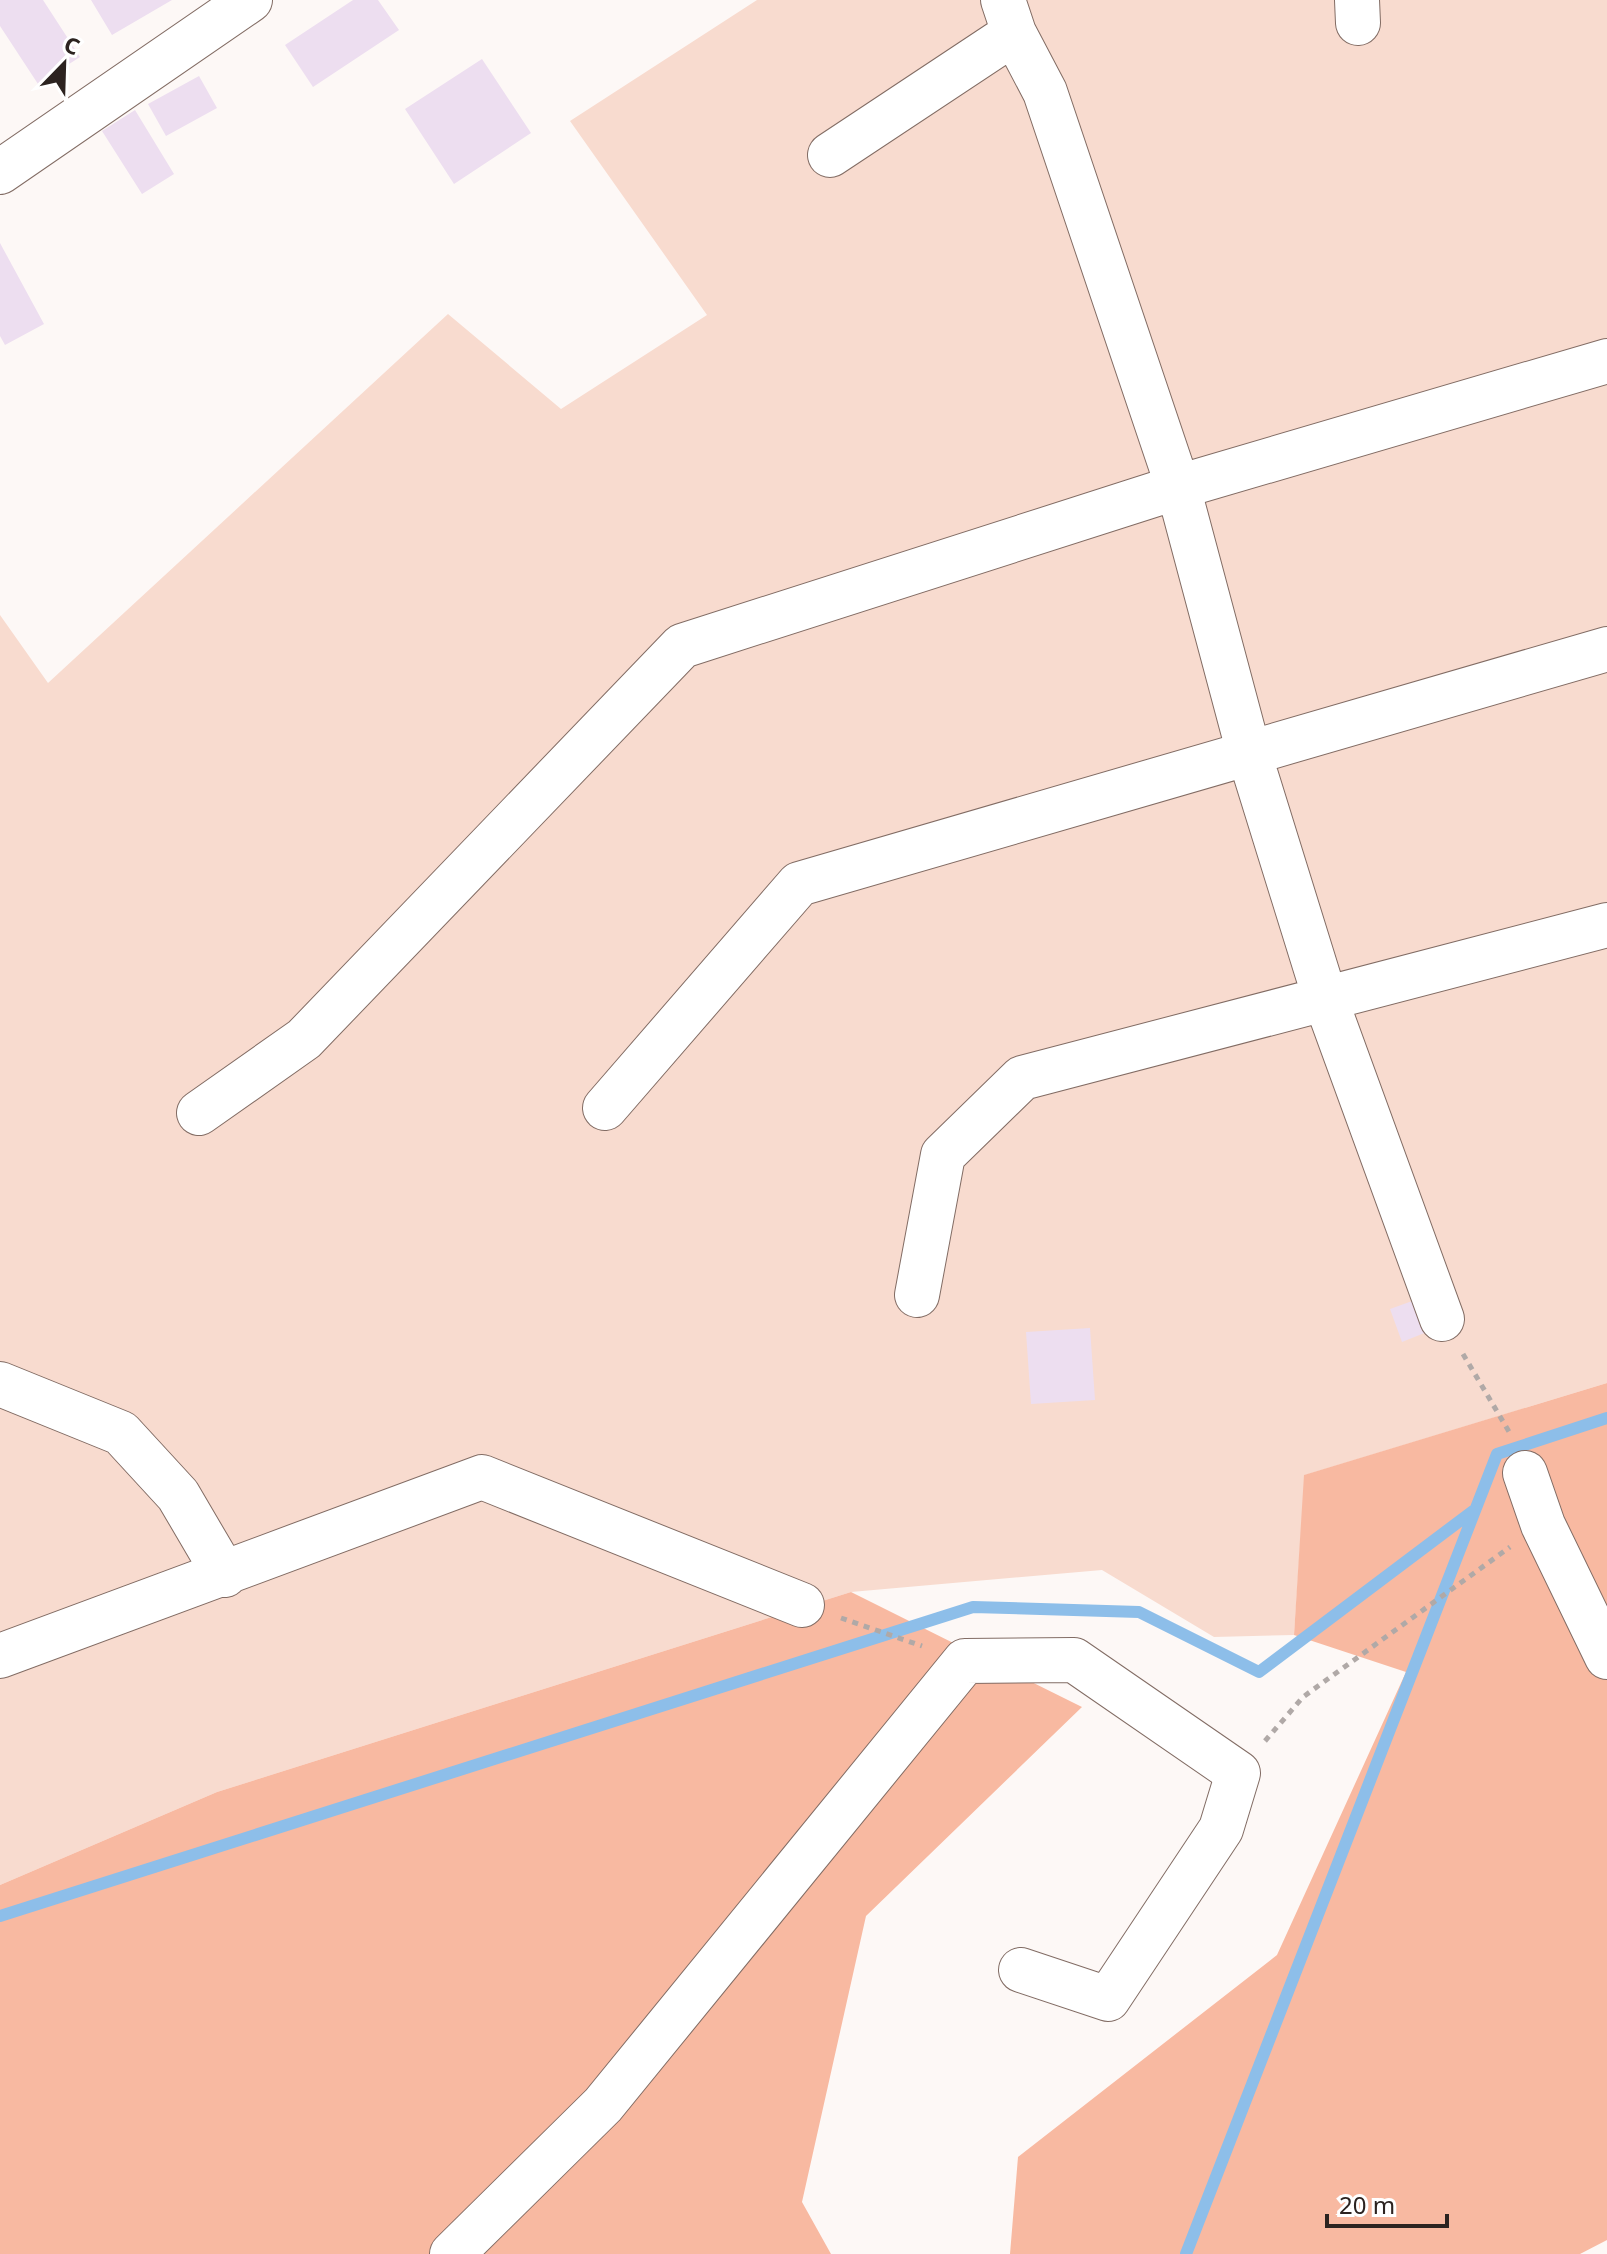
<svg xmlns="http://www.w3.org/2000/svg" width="1607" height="2254" font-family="'Noto Sans',sans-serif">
<rect width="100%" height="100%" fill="#fdf8f6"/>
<path fill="#f8dbcf" d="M757 0H1607V1383L1305 1475 1294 1635 1214 1637 1102 1570 851 1592 217 1792 0 1885V615L48 683 448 314 561 409 707 315 570 121Z"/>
<path fill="#f8b9a1" d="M1607 1383V2240L1580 2254H1010L1018 2157 1277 1955 1406 1672 1294 1635 1304 1475Z
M851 1592 1082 1707 866 1916 802 2202 831 2254H0V1885L217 1792Z"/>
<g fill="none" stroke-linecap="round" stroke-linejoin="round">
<path stroke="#8dbee9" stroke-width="12" d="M0 1916 973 1607 1139 1612 1259 1672 1473 1511
M1186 2254 1497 1454 1607 1418"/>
</g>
<path fill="#eddef0" d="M0 0H43L80 57 38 84 0 26Z
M91 0H172L112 35Z
M353 0H378L399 30 313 87 285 45Z
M482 59 531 133 454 184 405 109Z
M199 76 217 108 166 136 148 104Z
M135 110 174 174 142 194 102 131Z
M0 243 44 324 5 345 0 336Z
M1415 1300 1427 1332 1402 1342 1390 1309Z
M1090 1328 1095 1400 1031 1404 1026 1332Z"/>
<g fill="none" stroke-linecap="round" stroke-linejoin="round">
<g stroke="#826c64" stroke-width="46">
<path id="minor" d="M1003 0 1014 33 1045 92 1178 487 1249 753 1325 998 1442 1319
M1357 0 1358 23
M830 155 1014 33
M0 172 250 0
M605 1108 799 884 1607 649
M199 1113 304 1039 682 646 1178 487 1607 361
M917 1295 943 1155 1022 1078 1607 925
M0 1384 121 1433 178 1495 225 1575
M1525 1473 1543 1525 1607 1657
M0 1656 482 1477 802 1605
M452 2254 603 2105 965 1661 1074 1660 1238 1773 1221 1829 1108 1999 1021 1970"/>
</g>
<path stroke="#b0a9a7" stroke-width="5" stroke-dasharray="6 6" stroke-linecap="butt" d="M1463 1354 1511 1435
M841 1618 922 1646
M1265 1741 1303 1697 1510 1547"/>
<use href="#minor" stroke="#fff" stroke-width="44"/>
</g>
<g transform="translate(64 64) rotate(23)" stroke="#ffffff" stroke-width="6" paint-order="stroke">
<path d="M0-6L14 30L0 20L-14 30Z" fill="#2c2320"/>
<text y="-12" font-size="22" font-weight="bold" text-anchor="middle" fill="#2c2320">С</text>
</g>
<path d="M1327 2214v12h120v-12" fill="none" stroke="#2c2320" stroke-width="4"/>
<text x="1339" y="2214" font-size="24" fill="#2c2320" stroke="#ffffff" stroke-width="6" paint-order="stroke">20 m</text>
</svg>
